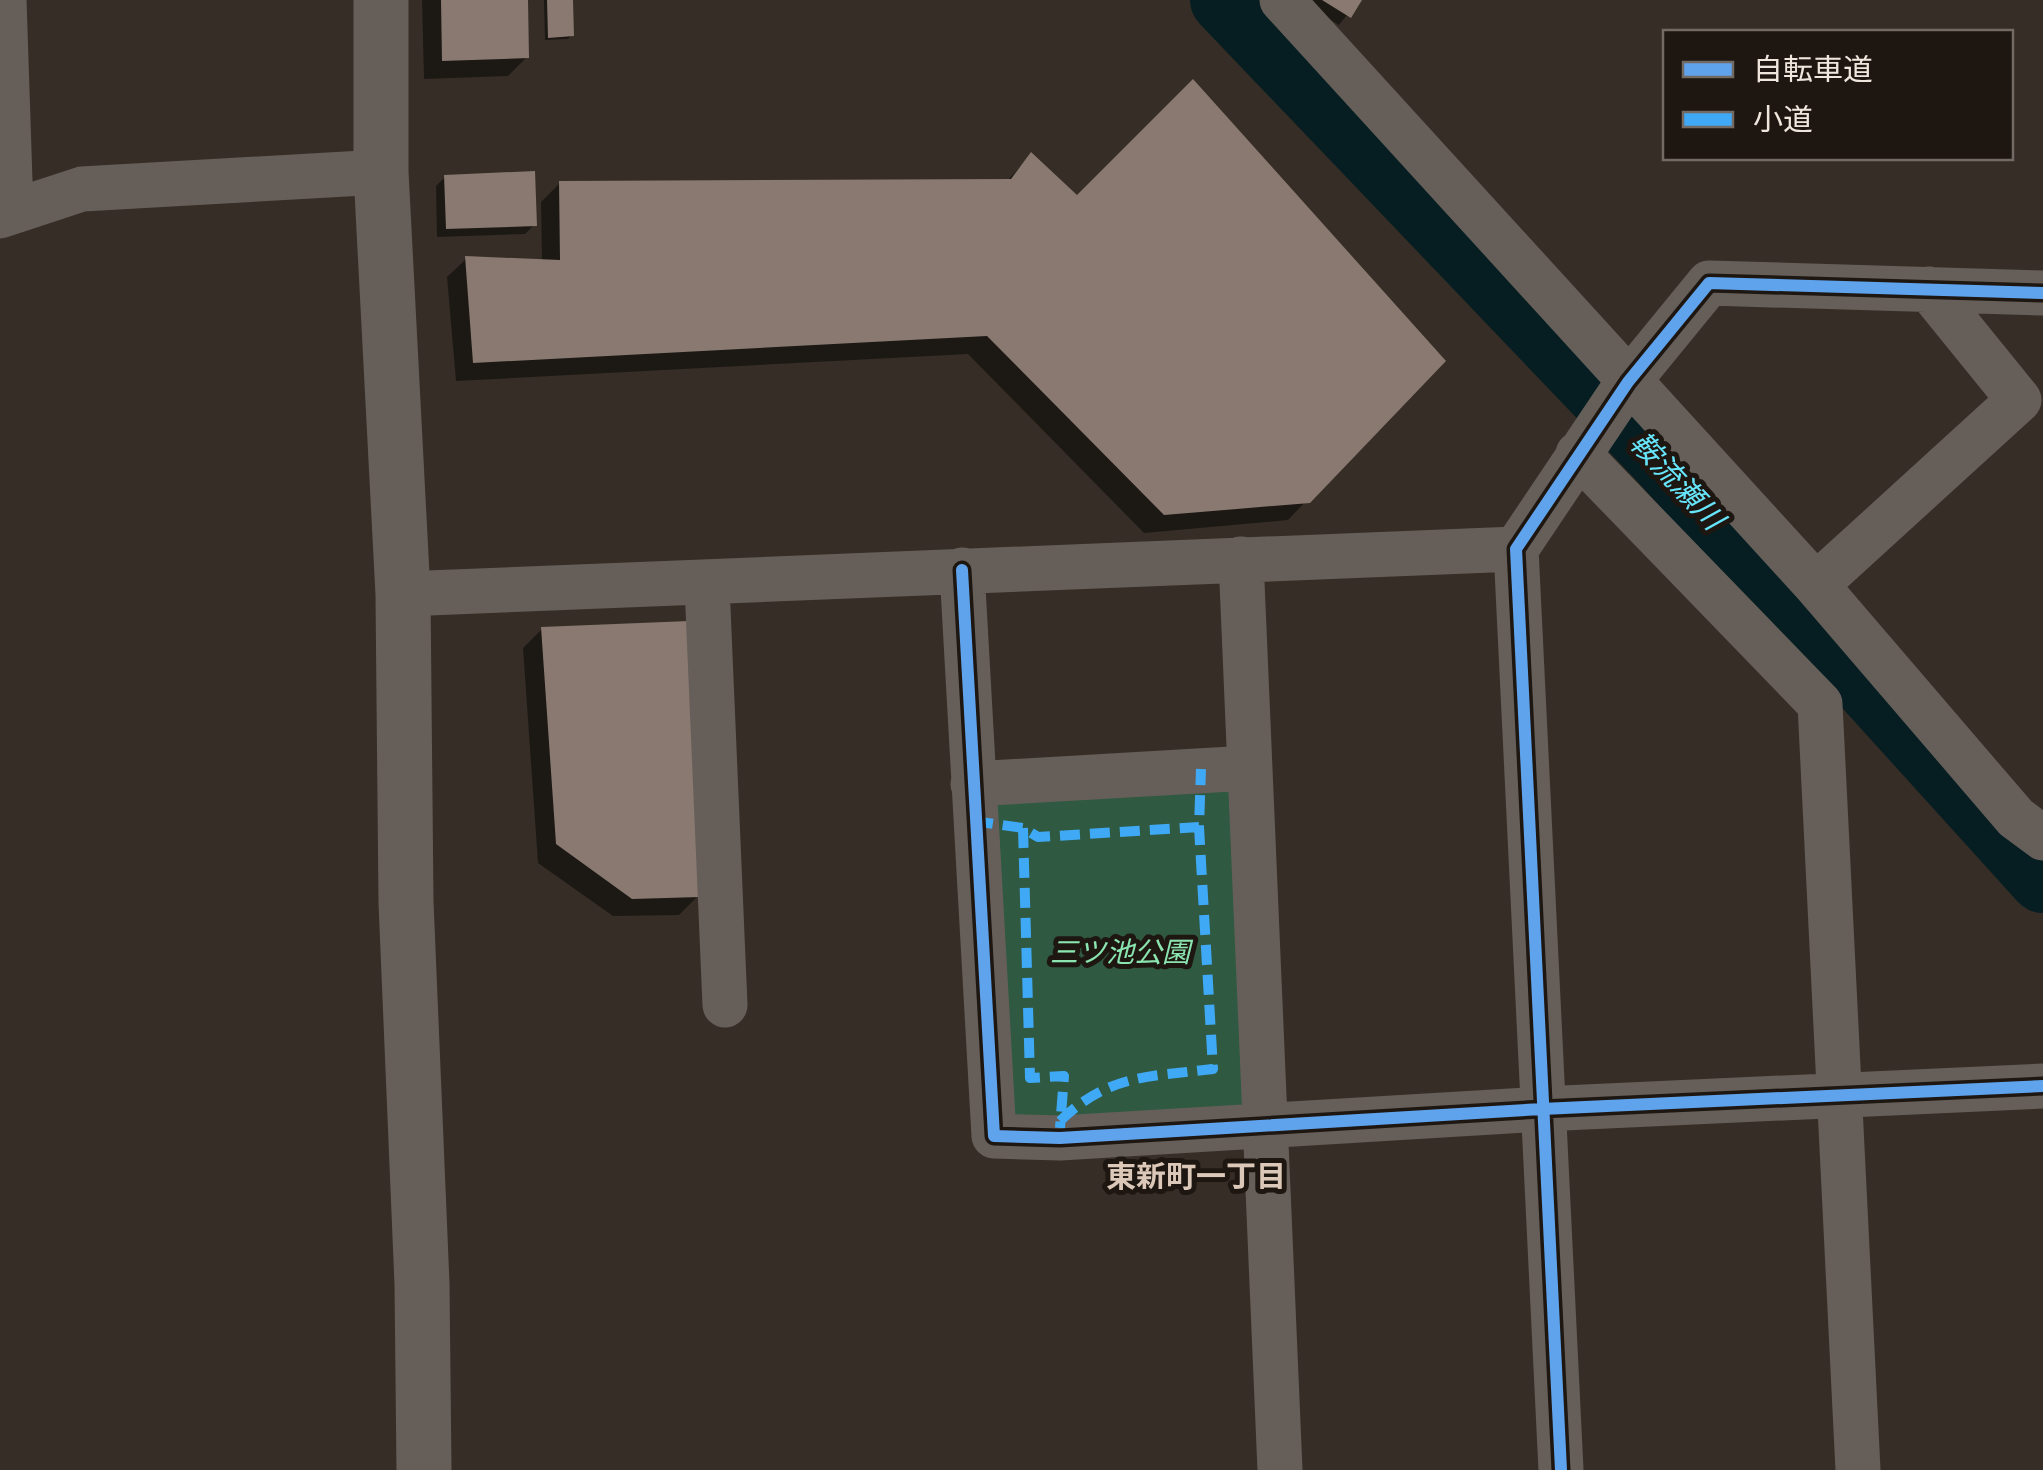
<svg xmlns="http://www.w3.org/2000/svg" width="2043" height="1470" font-family="Georgia,'Noto Sans JP',serif">
<rect width="100%" height="100%" fill="#362e26"/>
<path fill="#2f5940" d="M1238 789 1249 1096 1238 1110 1022 1120 1003 1106 989 803Z"/>
<path fill="#0007" d="M422 0H525L527 57 508 76 424 79Z
M544 0H570L572 35 568 39 545 40Z
M1299 0H1359L1339 25Z
M1031 155 1077 199 1442 361 1288 520 1144 533 968 354 456 381 447 277 466 259 542 262 541 202 560 183 1007 181Z
M445 177 534 225 525 234 437 237 436 186Z
M542 629 698 896 679 915 613 916 538 863 523 648Z"/>
<g fill="none" stroke-linecap="round" stroke-linejoin="round">
<path stroke="#061e21" stroke-width="68" d="M1224 0 1660 456 2043 879"/>
</g>
<path fill="#897971" d="M441 0H528L529 58 442 61Z
M547 0H573L574 36 548 38Z
M1322 0H1362L1351 18Z
M1193 79 1446 361 1310 503 1164 515 987 336 473 363 465 256 560 260 559 181 1011 179 1031 152 1077 195Z
M535 171 537 226 446 229 444 175Z
M689 621 700 897 632 899 556 844 541 627Z"/>
<g fill="none" stroke-linecap="round" stroke-linejoin="round">
<path stroke="#665f59" stroke-width="45" d="M4 0 11 211
M1282 0 1816 585 2016 818 2043 838
M0 216 82 189 381 172
M1578 454 1820 704 1858 1470
M1241 559 1280 1470
M962 570 994 1136 1060 1138 1542 1109 2043 1086
M707 585 725 1005
M1816 585 2019 400 1929 289
M403 594 1516 549
M973 784 1249 768
M1561 1470 1516 549 1628 382 1709 283 2043 293"/>
<path stroke="#665f59" stroke-width="55" d="M381 0V172L403 594 406 902 422 1284 424 1470"/>
<path stroke="#3fa9f5" stroke-width="10" stroke-dasharray="20 10" stroke-linecap="butt" d="M973 821 1023 828 1038 837 1199 827
M1023 828 1030 1078 1064 1076 1060 1128
M1060 1121C1109 1074 1148 1077 1213 1069L1199 827 1201 769"/>
<g stroke="#1e1711" stroke-width="19">
<path id="cycleway" d="M962 570 994 1136 1060 1138 1542 1109 2043 1086
M1561 1470 1516 549 1628 382 1709 283 2043 293"/>
</g>
<use href="#cycleway" stroke="#60a3ed" stroke-width="12"/>
</g>
<g text-anchor="middle" dominant-baseline="central" stroke-width="10" stroke-linejoin="round" paint-order="stroke">
<g font-size="28" font-style="italic" fill="#8be5b0" stroke="#1e1711">
<text x="1120" y="950">三ツ池公園</text>
</g>
<g font-size="30" font-style="italic" fill="#67e5fb" stroke="#1e1711">
<text transform="translate(1679 479) rotate(47)">鞍流瀬川</text>
</g>
<g font-size="30" font-weight="bold" fill="#dbc8b8" stroke="#1e1711">
<text x="1196" y="1174">東新町一丁目</text>
</g>
</g>
<rect x="1663" y="30" width="350" height="130" fill="#1e1711" stroke="#726a63" stroke-width="2.5"/>
<rect x="1683" y="62" width="50" height="15" fill="#60a3ed" stroke="#726a63" stroke-width="2.5"/>
<text x="1753" y="80" font-size="30" fill="#efe6dd">自転車道</text>
<rect x="1683" y="112" width="50" height="15" fill="#3fa9f5" stroke="#726a63" stroke-width="2.5"/>
<text x="1753" y="130" font-size="30" fill="#efe6dd">小道</text>
</svg>
